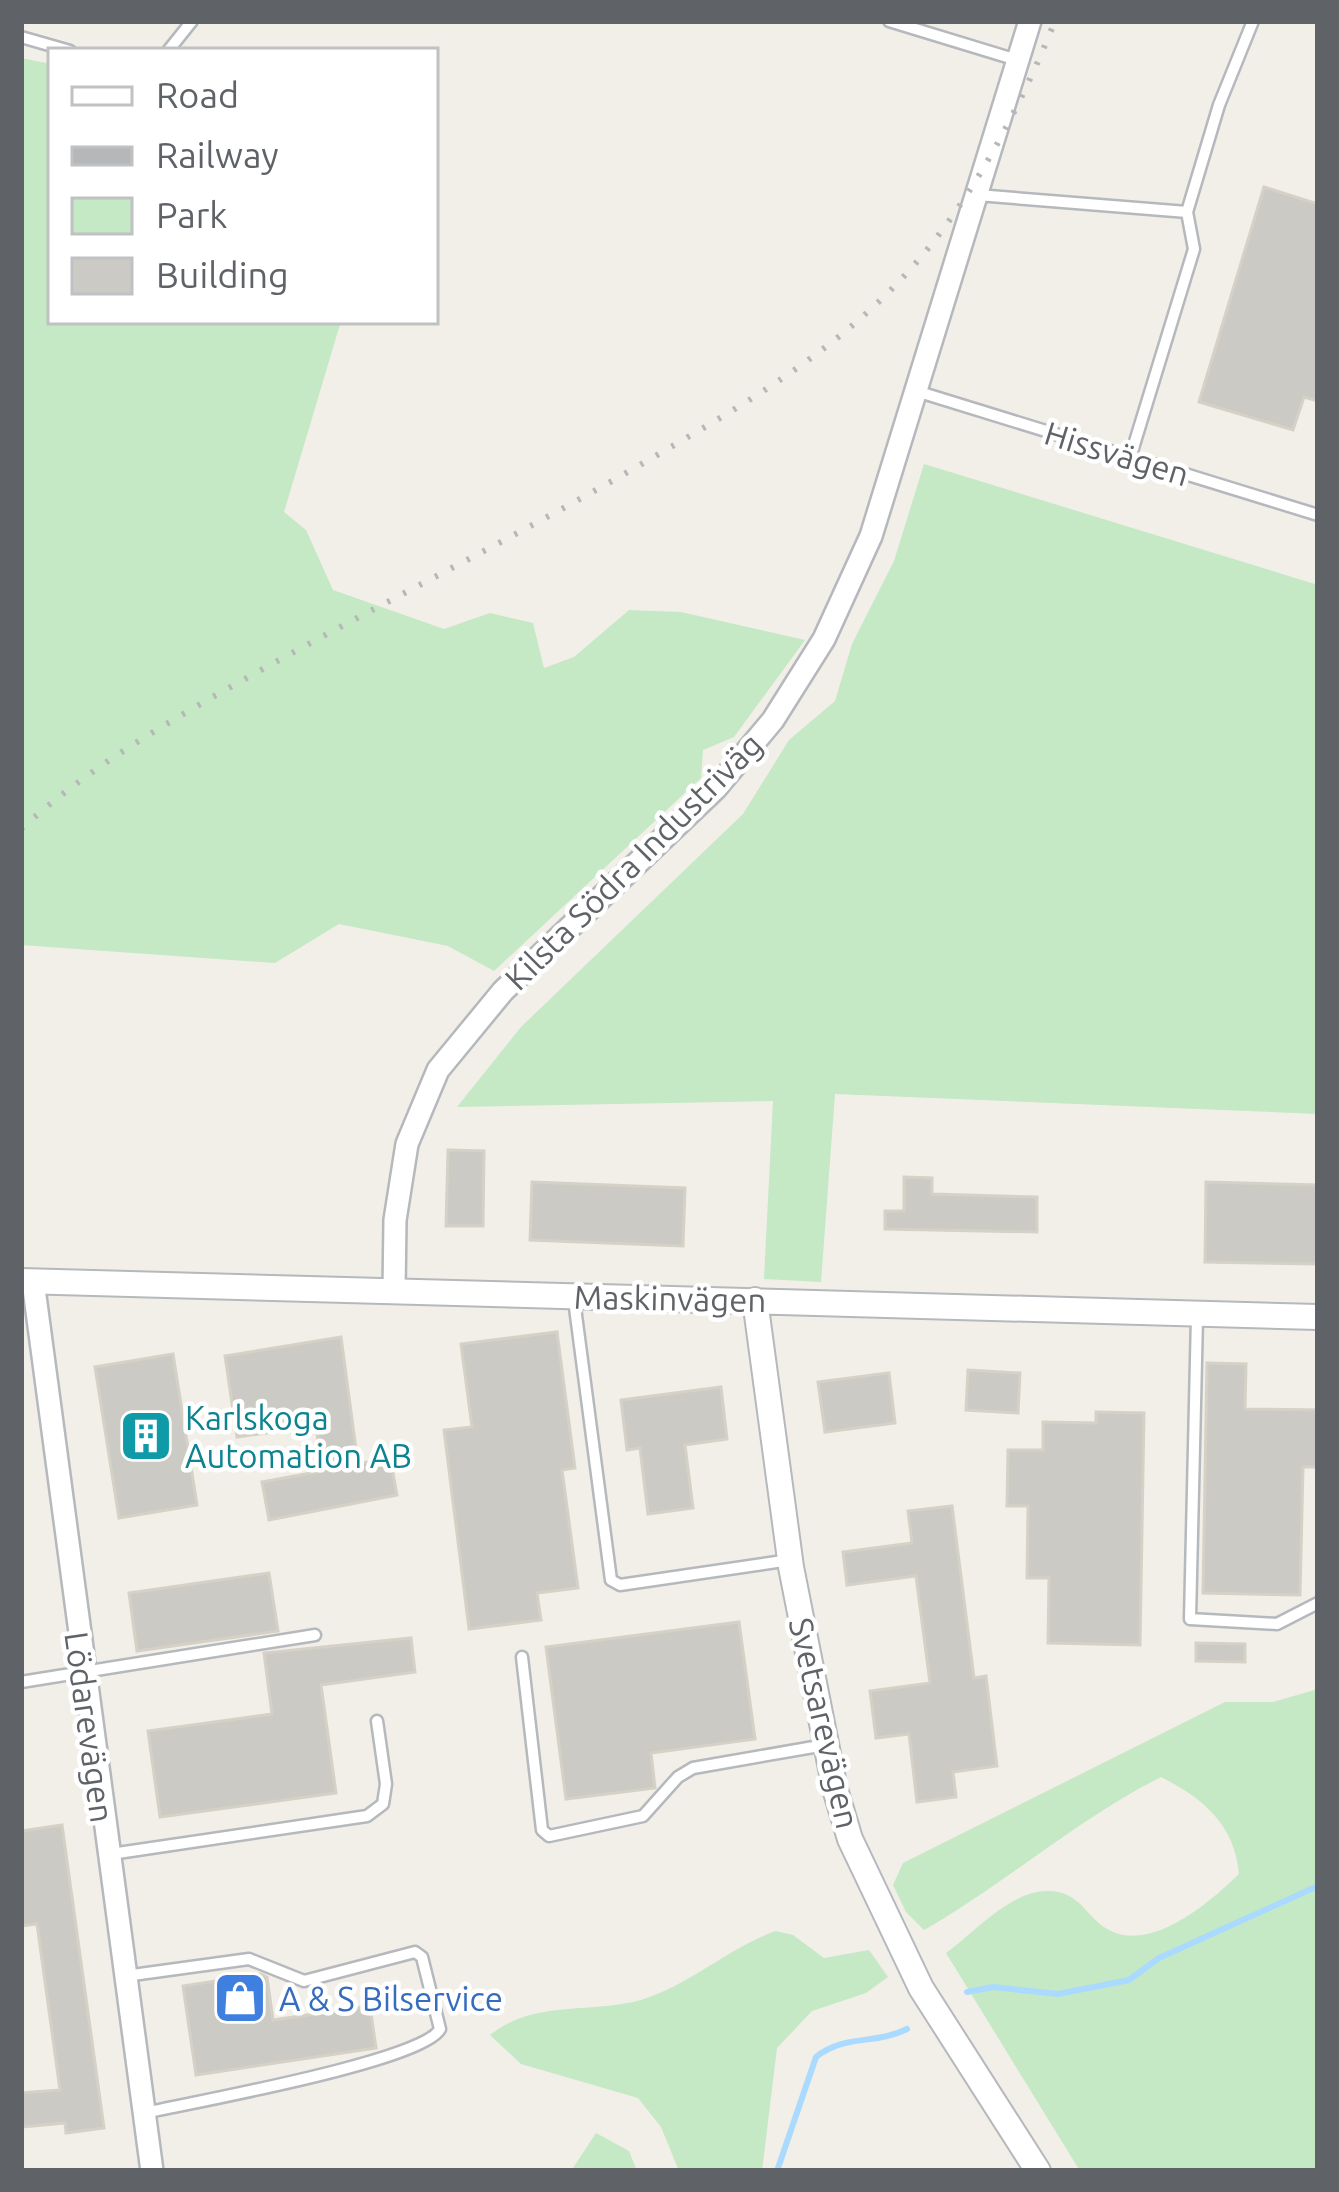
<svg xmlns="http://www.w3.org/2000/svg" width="1339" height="2192" font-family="Ubuntu,sans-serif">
<rect width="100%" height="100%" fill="#f1efe8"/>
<path fill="#c5e8c5" d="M21 58 51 64V321H341L284 512 306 530 333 590 444 629 490 613 533 623 544 668 574 657 629 610 681 612 805 640 734 737 703 750 701 778 494 971 448 946 339 924 275 963 21 945Z
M924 464 1318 585V1114L835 1094 821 1282 764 1279 773 1101 457 1107 521 1027 743 814 789 740 835 701 852 644 894 561Z
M1318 1689V2171H1080L946 1953C975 1932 1010 1891 1048 1891 1081 1891 1086 1918 1109 1930 1152 1953 1210 1902 1239 1874 1235 1825 1203 1798 1161 1777 1076 1820 1006 1883 924 1930L906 1912 893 1885 903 1863 1225 1702H1273Z
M776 1931 793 1935 824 1958 869 1950 888 1977 866 1993 812 2011 777 2048 762 2171H679L661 2127 638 2098 521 2064 490 2035C533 2001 583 2013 633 2002 684 1990 727 1948 776 1931Z
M596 2133 629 2151 637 2171H571Z"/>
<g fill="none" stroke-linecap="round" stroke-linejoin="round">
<path stroke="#aadaff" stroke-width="6" d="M967 1992 993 1987 1058 1994 1129 1980 1159 1958 1318 1886
M777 2171 816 2057C844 2034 876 2045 907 2029"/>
</g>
<path fill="#cccac5" stroke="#d6d1c6" stroke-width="3" d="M1264 187 1318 204V401L1304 397 1293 430 1199 402Z
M448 1150 484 1151 483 1226H446Z
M904 1177 932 1178V1194L1037 1197V1232L885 1229V1211H904Z
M532 1182 685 1188 683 1246 530 1240Z
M1206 1182 1318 1185V1264L1205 1262Z
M557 1332 575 1468 562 1470 578 1588 537 1593 541 1620 469 1629 444 1430 472 1427 461 1344Z
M341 1337 358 1464 390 1458 397 1495 269 1520 262 1482 322 1471 316 1426 237 1437 225 1356Z
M173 1354 197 1505 119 1518 95 1367Z
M1207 1363 1246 1364 1245 1409 1318 1410V1467H1303L1300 1595 1203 1593Z
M968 1370 1020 1373 1018 1413 966 1410Z
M889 1373 895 1423 825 1432 818 1382Z
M721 1387 727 1439 685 1445 693 1508 648 1514 640 1448 627 1450 621 1400Z
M1096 1412 1144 1413 1140 1645 1048 1643 1049 1578H1027L1028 1506H1007L1008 1450H1043V1422L1096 1423Z
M952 1506 974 1678 986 1676 997 1766 953 1772 956 1797 917 1802 909 1734 876 1738 870 1691 930 1683 916 1576 847 1585 843 1552 912 1543 908 1511Z
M269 1573 278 1631 137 1651 129 1593Z
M739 1622 755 1739 651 1753 655 1788 566 1799 546 1647Z
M411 1638 415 1672 321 1685 336 1793 160 1817 148 1731 272 1714 264 1653Z
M1196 1643 1245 1644V1662L1196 1661Z
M62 1825 104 2128 66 2133 65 2123 21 2127V2093L60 2090 37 1924 21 1926V1831Z
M261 1974 267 1977 273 2020 370 2006 376 2048 196 2075 183 1986Z"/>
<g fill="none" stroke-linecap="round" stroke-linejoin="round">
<g stroke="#b5b8bc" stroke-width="15">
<path id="service" d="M889 21 1017 60
M21 37 70 51
M168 51 192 21
M977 195 1187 212
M916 391 1318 515
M1130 458 1194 249 1187 212 1219 105 1253 21
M574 1300 611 1580 620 1585 790 1560
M1197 1317 1190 1619 1277 1624 1318 1603
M522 1657 542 1830 549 1836 643 1816 678 1777 693 1768 825 1745
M21 1682 315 1635
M111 1854 367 1816 383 1804 386 1784 377 1721
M125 1976 249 1959 304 1981 415 1952 422 1957 440 2029C423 2061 193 2102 145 2113"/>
</g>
<g stroke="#b5b8bc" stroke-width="26">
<path id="minor" d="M33 1281 152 2171
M394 1291 395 1220 407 1144 438 1070 503 991 716 788 773 720 824 639 871 536 1030 21"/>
</g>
<g stroke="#b5b8bc" stroke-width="28">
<path id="tertiary" d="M21 1281 1318 1317
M755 1300 791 1567 835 1789 850 1839 921 1988 1038 2171"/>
</g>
<use href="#service" stroke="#fff" stroke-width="10"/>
<use href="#minor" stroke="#fff" stroke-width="21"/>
<use href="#tertiary" stroke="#fff" stroke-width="24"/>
<path stroke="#b6b7b8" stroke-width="6" stroke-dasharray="3 15" stroke-linecap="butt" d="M21 829C96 761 182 714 270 665 403 592 539 525 669 448 761 395 852 339 921 257 978 189 1022 103 1055 21"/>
</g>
<defs>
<g id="building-square" transform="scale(2.7)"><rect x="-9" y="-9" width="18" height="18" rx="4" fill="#0f9aa8" stroke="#fff"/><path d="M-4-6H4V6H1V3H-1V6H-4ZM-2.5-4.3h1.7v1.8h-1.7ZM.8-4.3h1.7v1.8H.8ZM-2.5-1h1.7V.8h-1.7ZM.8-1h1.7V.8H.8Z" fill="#fff"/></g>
<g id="shop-square" transform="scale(2.7)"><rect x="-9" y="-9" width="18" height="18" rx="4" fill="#3f7fe0" stroke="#fff"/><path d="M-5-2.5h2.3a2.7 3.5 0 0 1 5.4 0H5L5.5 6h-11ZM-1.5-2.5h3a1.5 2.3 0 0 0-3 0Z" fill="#fff"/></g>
</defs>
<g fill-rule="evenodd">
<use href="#building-square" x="146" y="1436"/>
<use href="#shop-square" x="240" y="1998"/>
</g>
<g text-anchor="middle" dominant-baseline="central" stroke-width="9" stroke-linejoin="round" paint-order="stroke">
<g font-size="33" fill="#5f6368" stroke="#fff">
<text transform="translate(1117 453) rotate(17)">Hissvägen</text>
<text transform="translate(633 861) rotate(-45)">Kilsta Södra Industriväg</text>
<text transform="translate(670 1298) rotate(1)">Maskinvägen</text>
<text transform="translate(825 1723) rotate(77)">Svetsarevägen</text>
<text transform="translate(90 1727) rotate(82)">Lödarevägen</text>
</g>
<g font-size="33" fill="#0d838f" stroke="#fff" text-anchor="start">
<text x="185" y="1417">Karlskoga<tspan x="185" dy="38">Automation AB</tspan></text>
</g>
<g font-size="33" fill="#366cbe" stroke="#fff" text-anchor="start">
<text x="279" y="1998">A &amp; S Bilservice</text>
</g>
</g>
<rect width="1339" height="2192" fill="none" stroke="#5f6368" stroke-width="48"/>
<rect x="48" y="48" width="390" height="276" fill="#ffffff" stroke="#bfc1c3" stroke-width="3"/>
<rect x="72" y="87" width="60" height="18" fill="#ffffff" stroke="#bfc1c3" stroke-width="3"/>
<text x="156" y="108" font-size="36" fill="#5f6368">Road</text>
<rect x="72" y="147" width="60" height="18" fill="#b6b7b8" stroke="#bfc1c3" stroke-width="3"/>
<text x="156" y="168" font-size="36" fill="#5f6368">Railway</text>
<rect x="72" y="198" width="60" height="36" fill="#c5e8c5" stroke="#bfc1c3" stroke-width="3"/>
<text x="156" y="228" font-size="36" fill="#5f6368">Park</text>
<rect x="72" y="258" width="60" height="36" fill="#cccac5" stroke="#bfc1c3" stroke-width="3"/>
<text x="156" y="288" font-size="36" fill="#5f6368">Building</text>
</svg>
